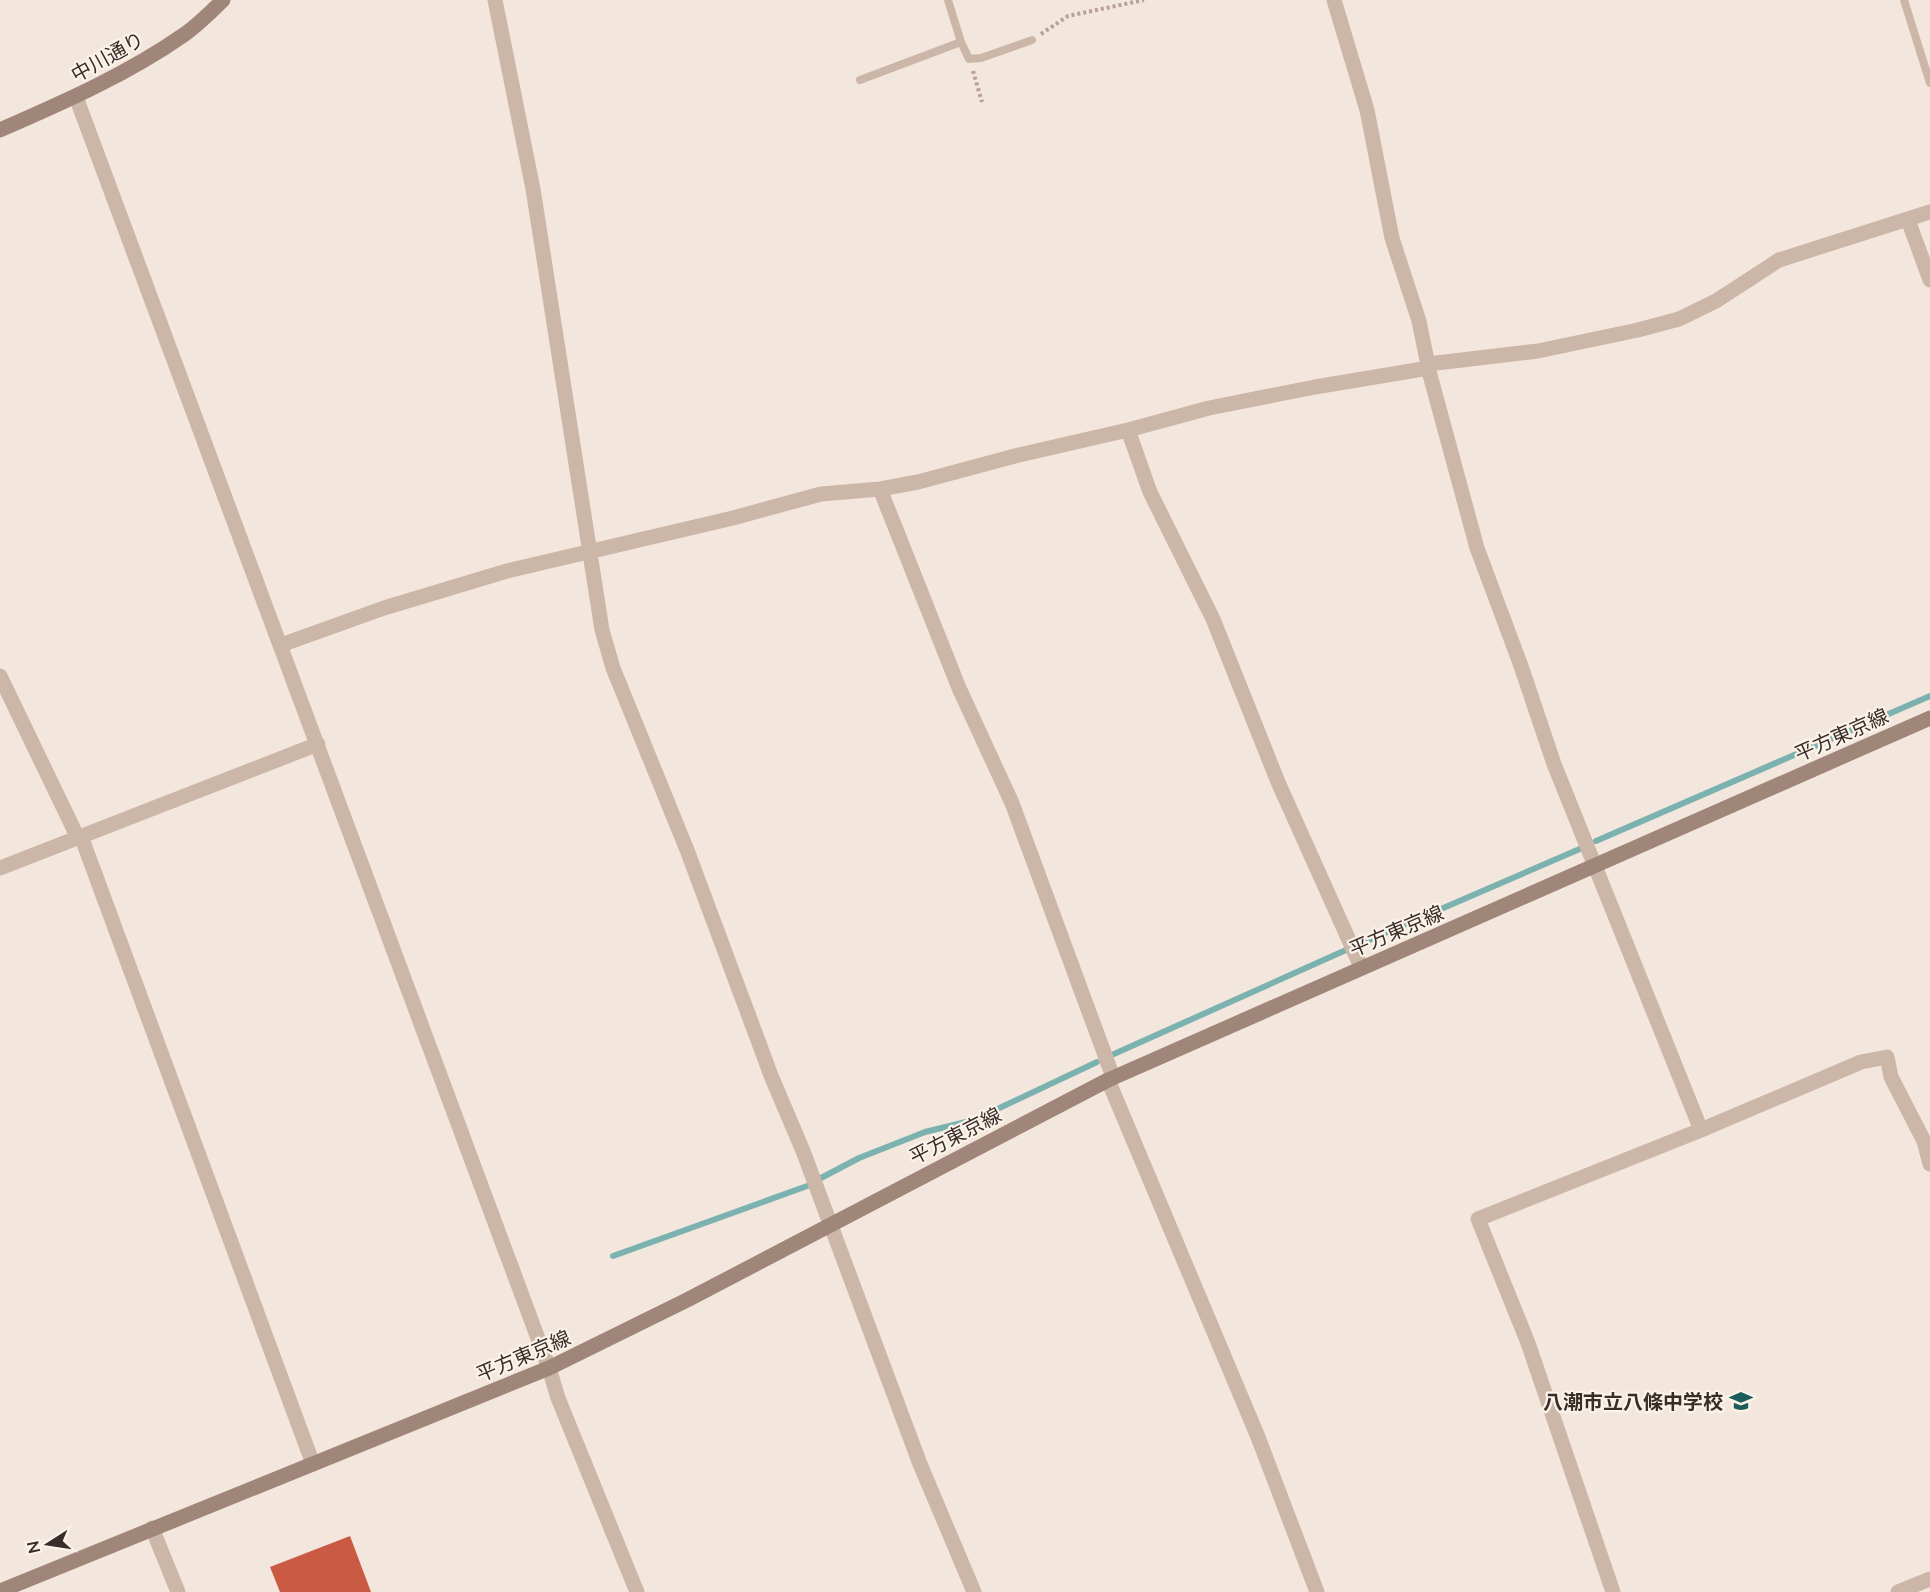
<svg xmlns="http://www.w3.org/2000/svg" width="1930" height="1592" font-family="Lato,'Noto Sans JP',sans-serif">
<rect width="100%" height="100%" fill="#f3e7dd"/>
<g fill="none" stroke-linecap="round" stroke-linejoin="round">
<path stroke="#7bb2b0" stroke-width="6" d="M1596 841 1930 696
M1360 944 1582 848
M1114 1054 1346 950
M821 1178 859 1158 925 1132 974 1120 1097 1062
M613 1256 810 1185"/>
</g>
<path fill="#cb5a44" d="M350 1536 371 1592H280L270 1567Z"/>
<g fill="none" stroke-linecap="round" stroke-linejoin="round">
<path stroke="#b8a092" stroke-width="4" stroke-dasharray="3 3" stroke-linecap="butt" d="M1041 34 1068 16 1144 0
M973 71 982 102"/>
<path stroke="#ccb6a8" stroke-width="8" d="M948 0 961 42 969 59 981 58 1032 40
M1904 0 1930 83
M860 80 961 42"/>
<path stroke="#ccb6a8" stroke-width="15" d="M495 0 533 189 602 630 613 668 687 850 772 1078 803 1151 920 1464 974 1592
M1334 0 1367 110 1392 238 1419 321 1430 375 1477 548 1521 666 1554 764 1701 1130
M76 97 549 1368 558 1398 637 1592
M1908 220 1930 280
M1428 364 1538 351 1638 330 1679 319 1716 301 1779 260 1930 212
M1128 430 1150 492 1213 619 1278 782 1361 967
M880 489 959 688 1012 803 1113 1077
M281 645 384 608 507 571 733 518 821 494 880 489 918 482 1015 456 1128 430 1209 408 1315 387 1429 368
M0 676 78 838
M81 836 313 1464
M0 868 318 744
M1108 1080 1258 1437 1317 1592
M152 1528 178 1592
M1613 1592 1528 1343 1478 1219 1701 1130 1861 1062 1887 1057 1891 1077 1924 1141 1930 1164
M1898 1592 1930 1579"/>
<path stroke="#a08579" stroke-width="15" d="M0 130C64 102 128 74 185 34 199 24 211 12 223 0
M0 1591 549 1368 687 1300 1108 1080 1930 718"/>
</g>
<defs>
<g id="school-bare" transform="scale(1.8)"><path d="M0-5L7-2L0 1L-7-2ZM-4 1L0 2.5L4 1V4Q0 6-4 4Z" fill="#1c5d5c" stroke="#fbf2ea" stroke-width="2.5" paint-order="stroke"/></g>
</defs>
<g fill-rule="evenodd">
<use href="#school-bare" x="1741" y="1401"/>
</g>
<g text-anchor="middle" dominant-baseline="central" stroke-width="4.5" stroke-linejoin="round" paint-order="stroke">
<g font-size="20" fill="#392d29" stroke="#fbf2ea">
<text transform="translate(107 56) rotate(-29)">中川通り</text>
<text transform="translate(1841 734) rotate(-24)">平方東京線</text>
<text transform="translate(1396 930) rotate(-23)">平方東京線</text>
<text transform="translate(955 1135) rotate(-27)">平方東京線</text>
<text transform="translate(523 1355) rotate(-23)">平方東京線</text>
</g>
<g font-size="20" font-weight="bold" fill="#392d29" stroke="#fbf2ea" text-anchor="end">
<text x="1723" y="1401">八潮市立八條中学校</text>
</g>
</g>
<g transform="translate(48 1544) rotate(258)" stroke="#fbf2ea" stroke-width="4.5" paint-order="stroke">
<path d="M0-4.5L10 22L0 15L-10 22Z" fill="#392d29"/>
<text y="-9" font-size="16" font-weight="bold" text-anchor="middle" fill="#392d29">N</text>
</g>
</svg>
